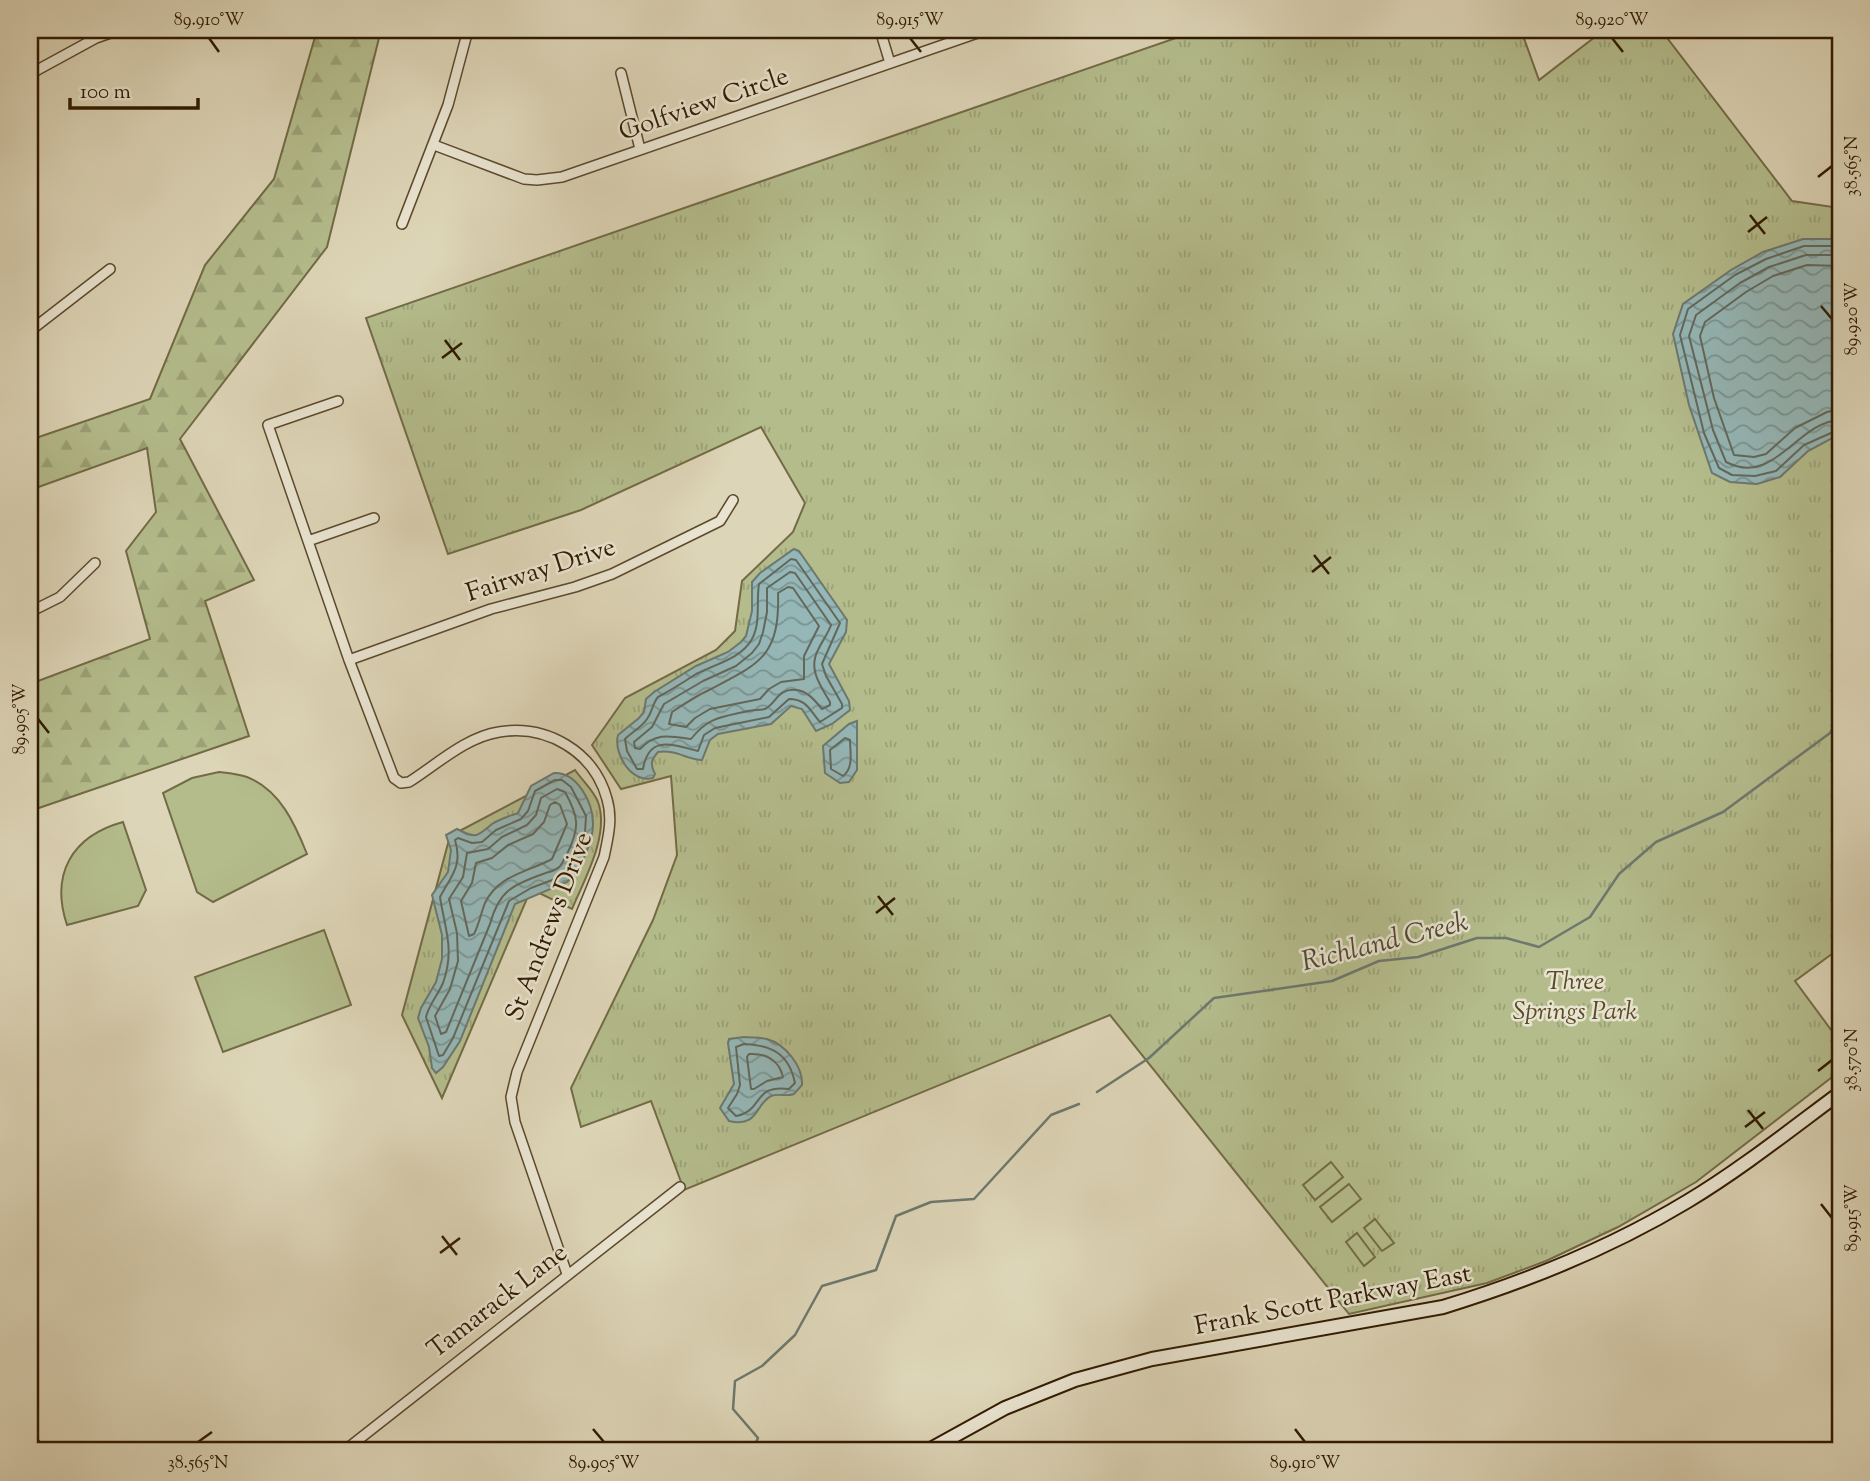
<svg xmlns="http://www.w3.org/2000/svg" width="1870" height="1481" font-family="'Sorts Mill Goudy',serif">
<defs>
<pattern id="grass-tufts" width="24" height="20" patternUnits="userSpaceOnUse" patternTransform="scale(1.75)"><rect width="24" height="20" fill="#b4bc8c"/><path d="M3 7l-1-3M5 7V3M7 7l1-3M15 17l-1-3M17 17v-4M19 17l1-3" fill="none" stroke="#9ba177"/></pattern>
<pattern id="forest-firs" width="22" height="20" patternUnits="userSpaceOnUse" patternTransform="scale(1.75)"><rect width="22" height="20" fill="#b4bc8c"/><path d="M5 1l3.5 6h-7zM16 11l3.5 6h-7z" fill="#9ba177"/></pattern>
<pattern id="water-waves" width="16" height="10" patternUnits="userSpaceOnUse" patternTransform="scale(1.75)"><rect width="16" height="10" fill="#95b7b7"/><path d="M0 5q4-4 8 0t8 0" fill="none" stroke="#7a9492"/></pattern>
</defs>
<rect width="100%" height="100%" fill="#ddd5b7"/>
<filter id="stains"><feTurbulence type="fractalNoise" baseFrequency=".00286" numOctaves="4"/><feColorMatrix values="0 0 0 0 .2 0 0 0 0 .09 0 0 0 0 .02 0 0 0 .5 -.17"/></filter>
<radialGradient id="worn" r=".72"><stop offset=".6" stop-color="#630" stop-opacity="0"/><stop offset="1" stop-color="#630" stop-opacity=".3"/></radialGradient>
<path fill="url(#grass-tufts)" stroke="#726b46" stroke-width="2" d="M1199 30H1521L1539 80 1604 30H1661L1792 201 1840 208V948L1795 981 1840 1042V1071L1696 1182 1618 1227 1546 1261 1487 1283 1349 1314 1110 1015 684 1190 651 1101 581 1127 571 1088 653 920 677 855 671 776 621 789 592 745 625 698 716 650 735 631 742 581 793 532 805 503 761 427 581 510 448 554 366 318Z
M575 770C582 780 594 791 598 802 610 835 584 880 572 909L531 889 442 1098 402 1015 450 836Z"/>
<path fill="url(#forest-firs)" stroke="#726b46" stroke-width="2" d="M317 30H381L327 247 180 439 254 580 205 601 249 736 30 811V684L150 639 126 551 156 512 147 448 30 490V440L150 399 205 265 274 179Z"/>
<path fill="#b4bc8c" stroke="#726b46" stroke-width="2" d="M219 772C228 773 239 774 247 777 280 790 295 824 307 854L213 902 197 892 163 793 192 778Z
M123 822 146 890 138 906 67 925C50 874 72 836 123 822Z
M324 930 351 1005 223 1052 195 977Z
M1331 1162 1343 1177 1315 1200 1303 1185Z
M1349 1184 1361 1199 1332 1222 1320 1207Z
M1375 1219 1394 1243 1382 1251 1364 1228Z
M1357 1233 1375 1257 1364 1266 1346 1242Z"/>
<path fill="url(#water-waves)" stroke="#6d786e" stroke-width="2" d="M1803 239H1840V434L1808 451 1780 477 1757 484 1730 482 1712 473 1689 405 1673 334 1683 304 1731 270 1763 252Z
M794 549 799 551 847 620 846 632 829 664 849 701 850 710 832 724 816 731 802 709 791 706 771 724 718 734 710 740 702 760C688 760 675 749 658 752 651 760 650 764 655 774L653 778C632 784 613 754 618 735L639 718 644 712 646 699 654 692 696 666 728 652 741 642 746 636 752 611V582L760 573Z
M857 721V770L849 782 840 783 825 773 823 746 849 724Z
M554 773C577 772 593 802 593 824 593 842 580 871 567 882L515 904 460 1041 443 1067 436 1073 432 1068 429 1047 418 1018 421 1008 436 982 442 959V935L432 895 448 872 451 850 446 835 457 829C477 839 476 837 492 824 499 819 510 816 518 813L531 786Z
M744 1037C751 1038 759 1037 767 1039 785 1044 803 1066 802 1085L794 1094C786 1097 779 1093 771 1096 755 1104 759 1128 729 1121L720 1108 734 1084 728 1043 729 1039Z"/>
<g fill="none" stroke-linecap="round" stroke-linejoin="round">
<path stroke="#62685c" stroke-width="2" d="M1840 246H1804L1766 259 1735 275 1688 309 1680 335 1704 433 1719 468 1732 475 1755 476 1776 471 1804 445 1840 429
M1840 255H1806L1769 267 1740 283 1696 315 1689 336 1713 430 1726 462C1775 487 1796 422 1840 420
M1840 266 1807 265 1773 276 1746 292 1705 322 1700 336 1714 398 1734 455 1754 457 1766 454 1795 428 1827 412 1840 409
M791 559 796 560 840 623 822 664 826 676 842 704V708L820 722C810 711 807 699 789 699L769 717 715 728 704 735 698 751C673 745 649 734 643 769H637L627 751 625 739C632 732 642 727 647 719 653 711 652 704 658 697 671 690 684 682 696 674 715 664 741 659 752 639 761 622 756 602 759 584Z
M790 572 795 573 831 625C828 634 822 641 818 650 808 669 820 685 830 702V705L822 709C815 701 809 692 797 690 777 688 777 703 765 709 760 710 753 710 748 711 722 717 708 717 691 739 670 736 656 732 640 749L635 748 634 742 652 727 664 704 703 681 736 666 752 653 759 644 763 632 767 612V588Z
M788 587 793 588 819 626 804 656V679L781 682 769 689 760 699 710 709 695 718 686 727 669 724 672 712C684 704 696 696 709 690 759 664 780 657 778 593Z
M845 738 850 740C850 752 854 768 843 776L831 769 830 750Z
M555 780H562L571 787 586 816 585 832 578 851 563 876 531 888 509 901 453 1038 443 1055 439 1056 426 1017C429 1004 438 995 443 983 455 949 445 930 440 897 451 876 463 866 455 840L458 838 472 843 482 842 496 830 521 819 528 811 535 791Z
M557 789 565 792C579 817 580 828 567 854 564 858 562 866 558 868 555 871 547 872 543 874 512 885 499 891 490 924L446 1032 441 1034 435 1016 450 989 458 961 457 933 449 899 463 877 467 853 488 849 502 837 527 825 536 815 541 798Z
M555 802 560 805 567 824 552 859C528 872 498 875 485 903 481 913 479 924 474 934L469 936 461 901 472 883 476 863 492 858 508 845 533 834 544 822 550 805Z
M744 1044C772 1045 789 1054 795 1083L789 1089C752 1084 764 1111 736 1116L728 1108 737 1094 740 1085 736 1047Z
M749 1054C766 1053 779 1060 783 1077L767 1081 754 1089H751L747 1057Z"/>
<path stroke="#6d786e" stroke-width="2.5" d="M1097 1092 1149 1058 1214 998 1332 981 1379 961 1418 957 1477 938H1506L1539 947 1590 917 1619 874 1656 842 1723 812 1830 733 1840 715
M752 1451 758 1438 733 1409 735 1381 762 1366 795 1335 822 1286 876 1270 896 1216 931 1202 974 1199 1051 1115 1079 1104"/>
<g stroke="#5b492e" stroke-width="12">
<path id="minor" d="M880 30 890 63
M621 73 640 149
M30 74 96 38 119 30
M434 145 524 179 537 180 562 177 986 30
M402 224 448 105 468 30
M30 331 110 269
M338 401 268 425 349 660 394 778 401 783 409 782C436 765 466 737 499 732 546 724 594 751 607 799 613 819 608 838 604 857L517 1072 511 1097 515 1122 567 1274
M308 541 374 518
M30 612 60 597 95 563
M349 660 491 609 575 587 612 574 720 521 733 500
M344 1451 680 1187"/>
</g>
<g stroke="#301a01" stroke-width="16">
<path id="secondary" d="M30 1441 38 1451
M927 1451 1005 1408 1075 1380 1152 1359 1443 1307C1528 1281 1612 1247 1688 1201 1741 1169 1790 1130 1840 1093"/>
</g>
<use href="#minor" stroke="#e9e4d0" stroke-width="9"/>
<use href="#secondary" stroke="#e9e4d0" stroke-width="12"/>
</g>
<path fill="none" stroke="#301a01" stroke-width="2.5" d="M209 38 219 52M910 38 921 52M1612 38 1623 52M1818 177 1832 166M1750 215 1765 234M1748 232 1767 217M1821 306 1832 319M445 340 460 360M442 358 462 343M1314 555 1329 574M1312 572 1331 557M38 719 49 733M878 896 893 915M876 913 895 898M1818 1071 1832 1060M1748 1110 1763 1129M1745 1127 1765 1112M1821 1204 1832 1218M442 1236 457 1255M440 1253 460 1238M593 1429 604 1442M1295 1429 1305 1442M198 1442 212 1432"/>
<g text-anchor="middle" dominant-baseline="central" stroke-width="5" stroke-linejoin="round" paint-order="stroke">
<g font-size="26" fill="#301a01" stroke="#e9e4d0">
<text transform="translate(704 105) rotate(-19)">Golfview Circle</text>
<text transform="translate(541 571) rotate(-18)">Fairway Drive</text>
<text transform="translate(550 927) rotate(-69)">St Andrews Drive</text>
<text transform="translate(1333 1301) rotate(-11)">Frank Scott Parkway East</text>
<text transform="translate(498 1302) rotate(-38)">Tamarack Lane</text>
</g>
<g font-size="26" font-style="italic" fill="#584b2b" stroke="#e9e4d0">
<text x="1575" y="982">Three<tspan x="1575" dy="30">Springs Park</tspan></text>
</g>
<g font-size="28" font-style="italic" fill="#4e4938" stroke="#e9e4d0">
<text transform="translate(1385 943) rotate(-14)">Richland Creek</text>
</g>
</g>
<rect width="1870" height="1481" fill="none" stroke="#ddd5b7" stroke-width="77"/>
<path d="M70 98v10h128v-10" fill="none" stroke="#301a01" stroke-width="3.5"/>
<text x="80" y="98" font-size="21" fill="#301a01" stroke="#e9e4d0" stroke-width="5" paint-order="stroke">100 m</text>
<rect x="38" y="38" width="1794" height="1404" fill="none" stroke="#301a01" stroke-width="2.5"/>
<g font-size="18" text-anchor="middle" fill="#301a01">
<text x="209" y="25">89.910°W</text>
<text x="910" y="25">89.915°W</text>
<text x="1612" y="25">89.920°W</text>
<text transform="translate(1851 166) rotate(-90)" y="6">38.565°N</text>
<text transform="translate(1851 319) rotate(-90)" y="6">89.920°W</text>
<text transform="translate(19 719) rotate(-90)" y="6">89.905°W</text>
<text transform="translate(1851 1060) rotate(-90)" y="6">38.570°N</text>
<text transform="translate(1851 1218) rotate(-90)" y="6">89.915°W</text>
<text x="198" y="1468">38.565°N</text>
<text x="604" y="1468">89.905°W</text>
<text x="1305" y="1468">89.910°W</text>
</g>
<rect width="100%" height="100%" filter="url(#stains)"/>
<rect width="100%" height="100%" fill="url(#worn)"/>
</svg>
